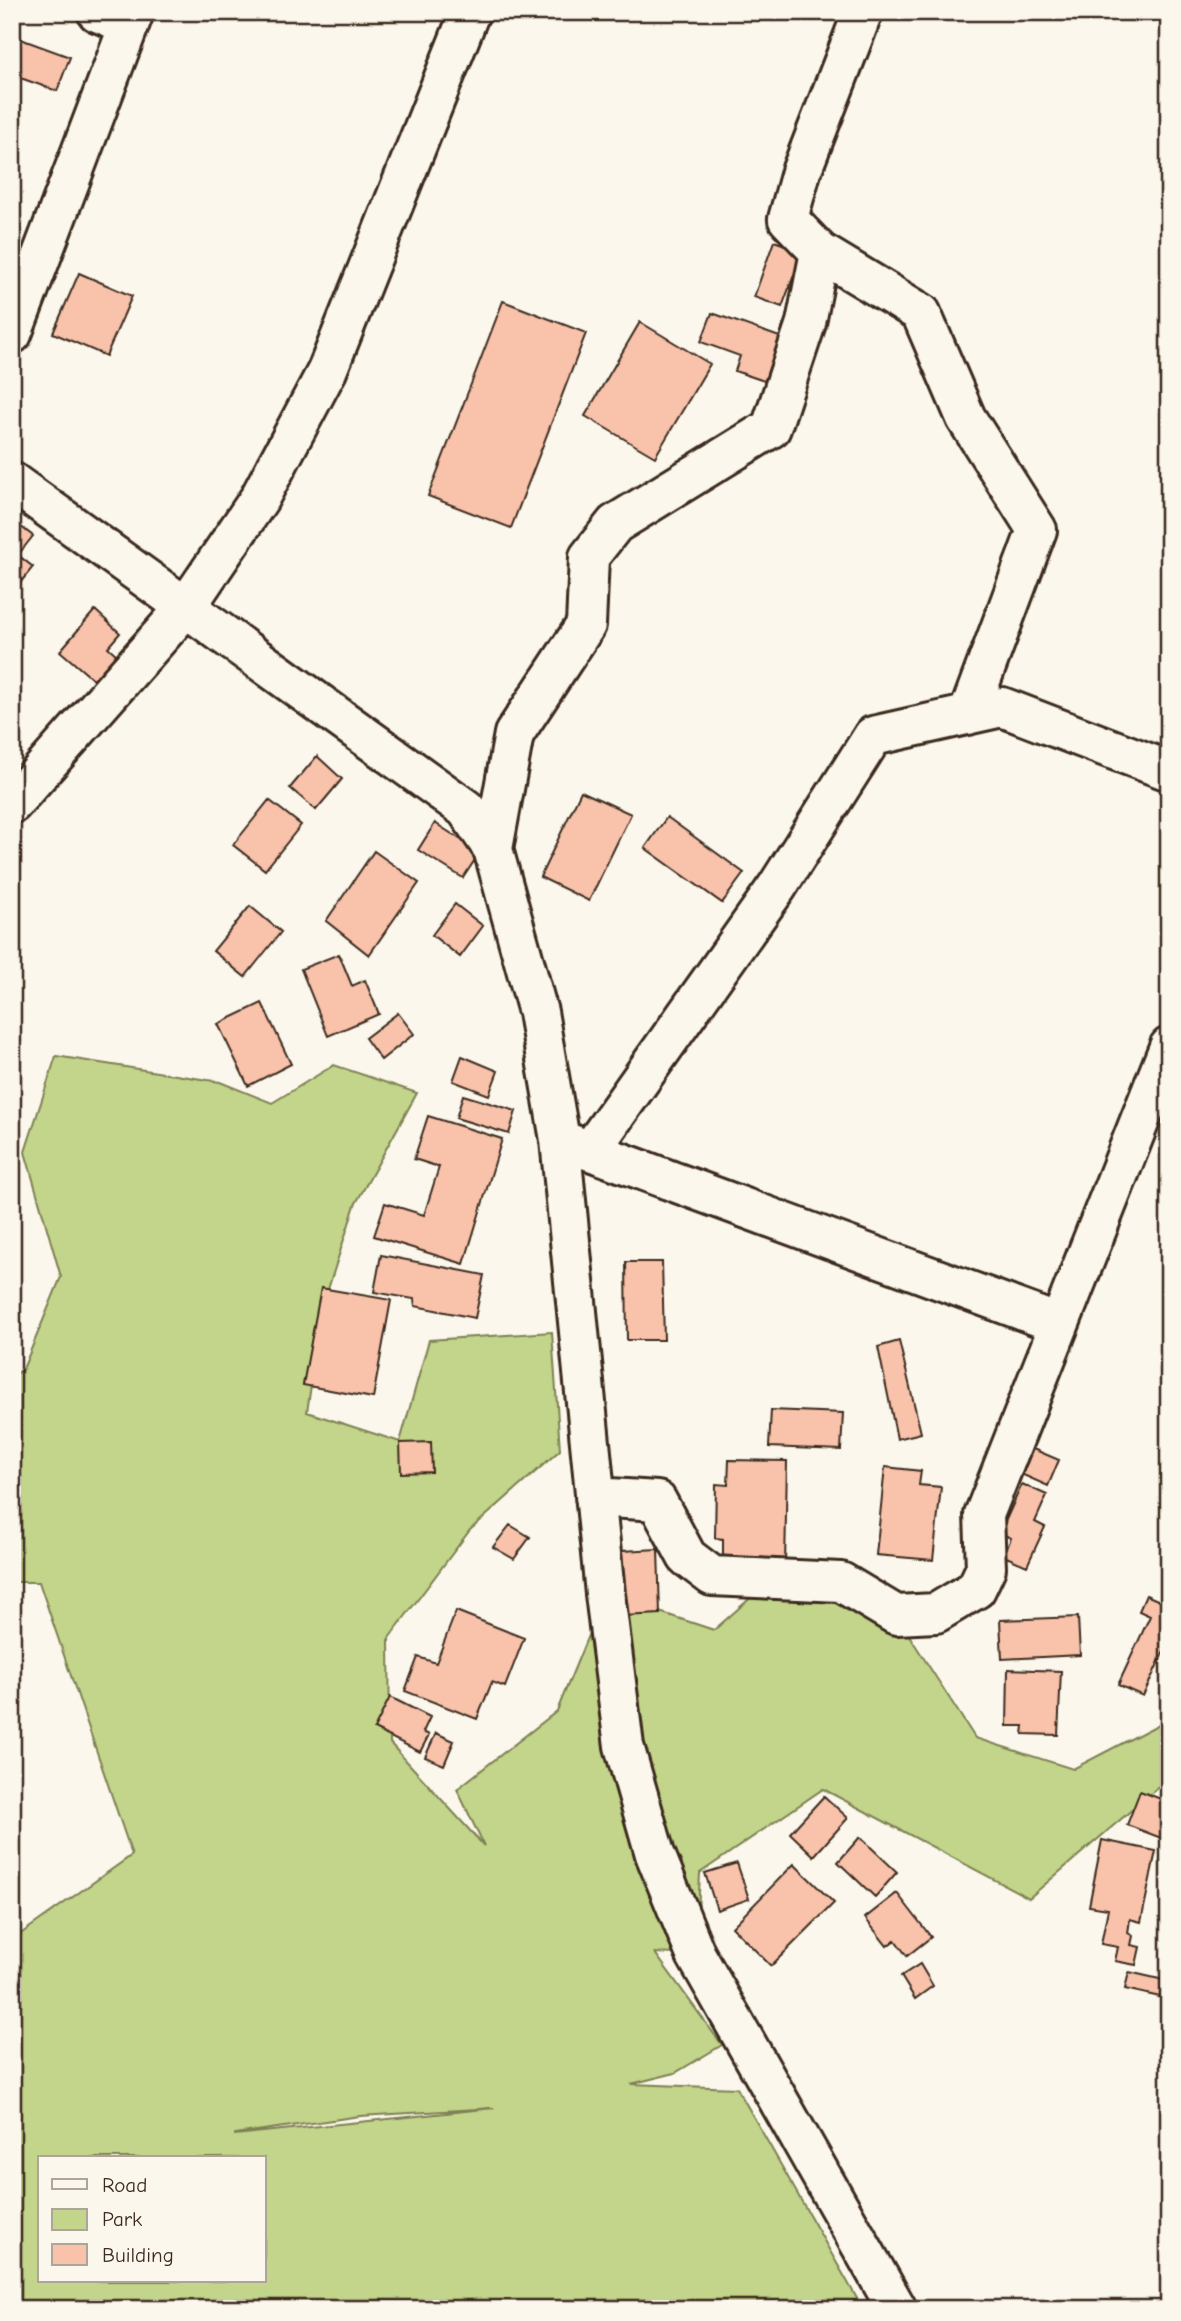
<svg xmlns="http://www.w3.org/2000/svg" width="1181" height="2321" font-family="'Comic Neue',sans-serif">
<rect width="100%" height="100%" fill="#fbf7ec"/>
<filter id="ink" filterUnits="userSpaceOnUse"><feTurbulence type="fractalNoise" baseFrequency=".0143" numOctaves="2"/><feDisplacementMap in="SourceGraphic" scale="14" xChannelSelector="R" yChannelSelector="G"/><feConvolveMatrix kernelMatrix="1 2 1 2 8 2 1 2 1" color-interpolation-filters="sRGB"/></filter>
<g filter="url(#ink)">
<path fill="#c2d58a" stroke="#7e8054" stroke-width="2" fill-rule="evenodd" d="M56 1056 220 1082 272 1103 334 1065 417 1093 355 1205 323 1305 307 1412 400 1442 429 1340 552 1332 560 1450 470 1530 389 1638 390 1743 484 1846 457 1789 557 1711 605 1594 714 1630 772 1579 896 1615 975 1738 1073 1769 1169 1719V1784H1162L1029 1898 823 1789 700 1873 696 1955 655 1953 722 2045 675 2073 631 2084 737 2088 863 2309H12V1940L132 1855 39 1582H12V1377L23 1369 61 1277 25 1152ZM494 2108 235 2135V2134L360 2116ZM40 2158H264V2281H40Z"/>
<path fill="#f8c2ab" stroke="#3b2a1e" stroke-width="2" d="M15 37 70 57 57 91 12 75Z
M774 241 803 251 782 307 754 297Z
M79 273 132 296 106 356 53 333Z
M503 301 586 333 511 528 428 496Z
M712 313 791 341 776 385 735 371 740 356 701 342Z
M640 322 710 364 655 457 585 416Z
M12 520 33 536 18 555 33 567 12 593Z
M95 610 120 633 108 647 118 656 96 682 60 651Z
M317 756 342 779 316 810 290 788Z
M581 791 631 814 589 901 540 877Z
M269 800 301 825 265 870 233 845Z
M667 817 744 873 722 903 645 848Z
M435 823 480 852 463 878 418 850Z
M374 851 419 883 369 955 326 921Z
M455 904 483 926 460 957 432 935Z
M250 906 281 932 245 977 213 951Z
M339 954 352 986 365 980 379 1014 328 1036 301 969Z
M262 1003 291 1064 248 1086 218 1024Z
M398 1013 414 1034 381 1060 365 1038Z
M462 1056 498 1071 489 1095 453 1081Z
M463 1095 516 1111 509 1134 456 1118Z
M428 1116 502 1139 464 1264 374 1236 385 1203 424 1215 439 1167 414 1159Z
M381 1255 484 1275 475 1318 415 1306 414 1299 374 1292Z
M626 1262H662L664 1340H627Z
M321 1288 391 1300 373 1398 303 1385Z
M899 1341 921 1433 897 1439 878 1347Z
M771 1410 843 1413 841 1450 769 1447Z
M431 1442 432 1472 401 1473 400 1443Z
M1033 1449 1059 1460 1048 1486 1021 1474Z
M729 1460 787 1461 785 1566 723 1565V1539L715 1538 716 1484 728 1485Z
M885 1467 921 1471 919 1485 941 1487 933 1560 876 1555Z
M1022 1484 1047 1495 1035 1522 1045 1527 1027 1566 1004 1556 1011 1538 1000 1533Z
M510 1525 530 1537 514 1559 493 1547Z
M658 1549 660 1614 624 1616 622 1551Z
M1146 1595 1169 1605V1640L1143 1696 1118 1685 1150 1616 1139 1611Z
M456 1611 524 1638 505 1687 492 1682 477 1719 405 1691 418 1657 436 1663Z
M1078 1617 1080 1655 1002 1659 1000 1620Z
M1008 1669 1061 1671 1058 1735 1023 1734 1024 1726H1007Z
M390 1697 430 1717 423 1732 429 1735 420 1752 374 1729Z
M436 1733 454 1741 444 1765 425 1757Z
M1140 1791 1169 1802 1164 1815 1169 1817V1841L1127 1825Z
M824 1796 848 1818 814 1856 790 1833Z
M860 1837 897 1872 875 1897 838 1862Z
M1102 1840 1156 1851 1141 1922 1130 1919 1128 1933 1133 1936 1131 1945 1140 1947 1136 1965 1115 1961 1118 1947 1101 1944 1108 1909 1089 1906Z
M737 1863 749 1899 717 1910 705 1873Z
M794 1864 834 1903 771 1966 732 1927Z
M897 1893 931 1937 907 1956 895 1940 887 1946 865 1918Z
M920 1964 933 1986 915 1999 901 1976Z
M1129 1972 1164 1980 1160 1997 1125 1989Z"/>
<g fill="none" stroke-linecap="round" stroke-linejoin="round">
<g stroke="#3b2a1e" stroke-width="44">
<path id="street" d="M97 12 129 25
M863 12 801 172 788 219 820 252 921 313 966 418 1037 530 968 715
M12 482 466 809 493 849 538 1012 560 1140 605 1594 624 1746 655 1854 696 1955 897 2309
M12 804 186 607 259 499 327 371 470 12
M493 849 514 734 586 625 589 557 615 524 771 428 806 323 820 252
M569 1143 1059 1324
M590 1151 777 887 873 736 1002 707 1169 771
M595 1497 657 1501 687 1557 712 1576 841 1582 896 1615 936 1613 976 1589 986 1568 984 1515 1169 1047"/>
</g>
<g stroke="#3b2a1e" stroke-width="44">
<path id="secondary" d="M12 334 134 12"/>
</g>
<use href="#street" stroke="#fbf7ec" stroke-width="38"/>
<use href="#secondary" stroke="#fbf7ec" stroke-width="38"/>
</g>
</g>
<rect width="1181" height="2321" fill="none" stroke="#fbf7ec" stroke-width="42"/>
<rect x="21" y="21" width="1139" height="2279" fill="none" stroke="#3b2a1e" stroke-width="2.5" filter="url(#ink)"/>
<rect x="38" y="2156" width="228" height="126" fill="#fbf7ec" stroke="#aea59a" stroke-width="2"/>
<rect x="52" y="2179" width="35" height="10" fill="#fbf7ec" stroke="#aea59a" stroke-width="2"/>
<text x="102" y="2192" font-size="21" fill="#3b2a1e">Road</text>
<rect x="52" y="2209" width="35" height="21" fill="#c2d58a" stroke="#aea59a" stroke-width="2"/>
<text x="102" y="2226" font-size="21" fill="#3b2a1e">Park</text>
<rect x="52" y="2244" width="35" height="21" fill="#f8c2ab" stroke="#aea59a" stroke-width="2"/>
<text x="102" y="2262" font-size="21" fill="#3b2a1e">Building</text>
</svg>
